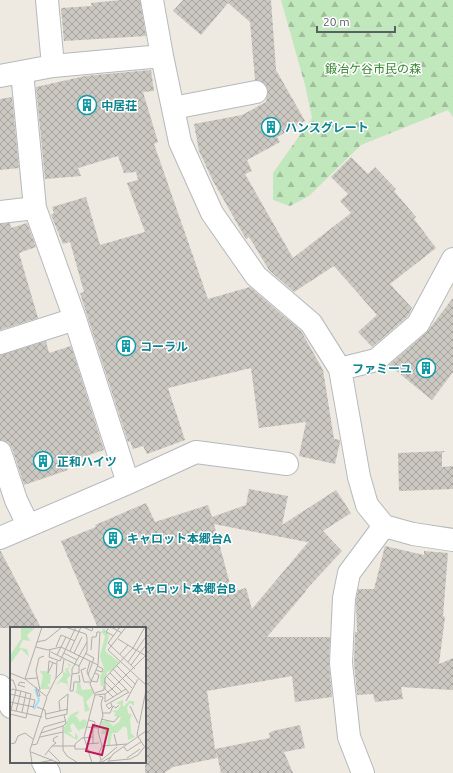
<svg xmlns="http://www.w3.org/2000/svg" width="453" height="773" font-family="Ubuntu,'Noto Sans JP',sans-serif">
<defs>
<pattern id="forest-firs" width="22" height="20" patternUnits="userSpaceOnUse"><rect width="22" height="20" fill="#c1e7bc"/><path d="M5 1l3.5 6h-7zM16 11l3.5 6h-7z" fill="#a0be9c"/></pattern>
<pattern id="building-cross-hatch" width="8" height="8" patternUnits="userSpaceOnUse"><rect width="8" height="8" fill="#cbc7c1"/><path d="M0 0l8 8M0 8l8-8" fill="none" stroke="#a8a5a0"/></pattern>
</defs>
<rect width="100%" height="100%" fill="#eeeae2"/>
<path fill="url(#forest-firs)" d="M281 0H453V117L448 110 361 145 309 196 290 206 273 200V173L312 118 305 85Z"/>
<path fill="url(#building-cross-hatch)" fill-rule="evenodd" d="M121 0H140L146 36 64 41 61 8 92 6 91 3Z
M183 0H271L276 70 305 121 277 137 280 142 247 160 252 171 245 174 293 258 351 213 340 201 348 194 331 177 351 157 368 174 375 167 396 189 394 191 416 217 414 219 436 248 390 284 412 308 408 316 372 347 358 332 377 315 334 266 294 292 269 270 249 237 246 239 213 181 199 151 194 124 242 115 266 102 268 90 265 84 255 80 250 22 228 3 201 35 173 11Z
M151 70 154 91 143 92 158 142 154 144 208 299 250 287 301 331 323 370 334 439 340 440V442L335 464 299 456 306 422 259 428 251 368 168 388 185 440 147 454 143 446 133 449 130 441 128 442 85 309 80 293 84 292 70 242 63 244 51 215 54 213 52 207 86 197 100 245 145 232 127 183 138 180 136 172 124 173 118 156 78 168 81 176 45 179 36 87 85 76Z
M12 97 19 168 0 170V99Z
M10 223 11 228 27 223 36 247 19 253 38 318 0 330V224Z
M453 298V372L432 400 389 365 426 333Z
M46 341 49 353 71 346 104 450 65 463 68 470 24 485 12 448 8 442 0 440V355Z
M445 451 442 453V467L453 466V489L399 491 398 453Z
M249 489 288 496 282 525 336 490 351 513 323 531 342 551 305 591H306L267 637H330L329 664 332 697 295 702 292 676 207 691 215 749 270 738 269 733 273 731 300 725 305 748 284 752 293 773H221L216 750 217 758 173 767 164 773H145V628H98L61 541 96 527 95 525 146 503 155 522 208 505 212 517 246 505ZM214 524 307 542 310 540 252 609 246 588 232 592Z
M385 546 424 555V551L448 553 443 616 445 617 439 664 453 658V690L401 687 403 699 375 702 373 694 357 695 354 663 355 632H357L356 600 358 589H374Z
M0 550 41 628H0Z"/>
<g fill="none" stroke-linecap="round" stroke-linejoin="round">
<g stroke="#b4b9bd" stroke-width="24">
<path id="minor" d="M47 0 53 66
M152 0 162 56 180 142 212 213 256 276 311 323 340 369 359 477 367 505 384 526 413 534 453 540
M22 72 35 208 75 319 128 483
M0 76 53 66 162 56
M173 108 256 92
M0 212 35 208
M0 343 75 319
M340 369 376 360 418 324 453 259
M0 452 16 500 28 525
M0 538 128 483 196 452 287 464
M0 686 11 707
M43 762 49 773
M363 773 349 737 341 663 344 598 349 573 384 526"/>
</g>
<use href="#minor" stroke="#fff" stroke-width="22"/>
</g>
<defs>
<g id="building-ring" transform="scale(1)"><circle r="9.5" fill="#fff" stroke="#0f9aa8" stroke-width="1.5"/><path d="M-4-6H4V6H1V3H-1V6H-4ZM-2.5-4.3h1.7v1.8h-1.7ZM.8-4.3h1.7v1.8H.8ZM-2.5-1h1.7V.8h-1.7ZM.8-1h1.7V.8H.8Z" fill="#0f9aa8"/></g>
</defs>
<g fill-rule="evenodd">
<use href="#building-ring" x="87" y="105"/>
<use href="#building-ring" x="271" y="127"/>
<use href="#building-ring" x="126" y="346"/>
<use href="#building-ring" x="426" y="368"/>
<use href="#building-ring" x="43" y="461"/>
<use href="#building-ring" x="113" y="538"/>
<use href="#building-ring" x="118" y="588"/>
</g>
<g text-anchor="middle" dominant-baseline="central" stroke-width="3" stroke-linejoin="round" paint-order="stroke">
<g font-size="12" fill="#368530" stroke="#fff">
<text x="373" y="68">鍛冶ケ谷市民の森</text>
</g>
<g font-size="12" font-weight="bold" fill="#0d838f" stroke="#fff" text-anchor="start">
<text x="101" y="105">中居荘</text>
<text x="285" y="127">ハンスグレート</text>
<text x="140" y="346">コーラル</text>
<text x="412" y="368" text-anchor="end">ファミーユ</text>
<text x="57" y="461">正和ハイツ</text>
<text x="127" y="538">キャロット本郷台A</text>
<text x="132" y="588">キャロット本郷台B</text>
</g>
</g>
<g transform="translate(10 627)">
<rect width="136" height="136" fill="#eeeae2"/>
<path d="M11 0 25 1 17 8 20 14 13 13 9 21 17 22 19 30 11 22 0 37 1 27 11 12ZM94 1 99 9 95 24 100 29V44L97 45 94 59H91L90 50 94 42 90 29 95 9 91 5ZM57 36 61 38 58 43 61 49 57 51 59 65 57 57 51 55 46 58 53 49V44L57 47 55 42 60 40ZM30 44H36L41 48 40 57H37L41 62H30L33 49ZM67 56H70L72 63 82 62 84 66 76 75 80 83 75 85 73 70 65 65 67 63ZM113 73V80L119 74H124V79L120 76 117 80 118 86 122 88 120 92 121 106 125 110 118 113 117 101 114 99 107 106H102L100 118 97 120 98 107H91L93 99 90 98 91 94H98L103 99 109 95 111 90 104 89 105 85 101 84 108 83 111 78 106 76ZM68 84 69 86 63 90 66 89 70 95 73 92 77 94 75 101 69 103 70 106 63 96 60 98 62 105H58L65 111V106L68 109 67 113 54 106V100L60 88Z" fill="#c1e7bc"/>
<path d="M99 27 109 35 101 44 99 43Z" fill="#c1e7bc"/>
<path fill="none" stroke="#a0e0ff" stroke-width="2" d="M24 82 29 73 25 62"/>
<path fill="none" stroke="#afaeab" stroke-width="1" d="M55 0 76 7 77 11V24L69 39V46L62 47V42L77 15M73 0 82 4 83 0M99 0 96 5 104 9M101 0 112 6M110 0 98 16 125 42M116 0 98 23 136 58M108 12 136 29M27 15 36 13 52 0M26 20 38 23 51 20 88 38M46 20 51 8 65 14M40 23 39 30 50 34 66 0M81 23 82 10H86L87 5H90L88 38 80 57 85 68 95 67 102 62 136 28M60 24 71 0M41 25 69 39M54 26 67 33M64 26 72 10M75 26 84 31 78 48M110 27 118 18M47 28 56 10M80 34 77 45 81 54 87 55 89 48 85 46M118 35 135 11M43 36 38 46 39 34 46 37M121 38 136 18M107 39 125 57M76 41 71 43 74 55H80M103 42 122 61M86 43 92 45 93 42 88 39M0 46 15 52 27 51M100 46 116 62M62 47 60 64H63L64 55M97 50 112 65M46 51 52 45 54 32M94 54 107 67M64 55H70L69 48M15 60 8 58 10 55 15 56M26 60 28 69H30L28 62M30 63 26 44 29 31 34 29M0 64 3 62 6 63 11 64 21 67 16 91 0 87 6 63V61L3 53H1M85 66 94 63V59M0 67 25 73 23 81M95 67V75L103 70 95 62V51L123 21 135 0M37 69 46 51 47 34M89 69 93 70 91 77 93 89 88 104 92 119 117 117M103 70 116 62 119 66M116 74 128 52M0 75 24 80M101 76 102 79 99 82 96 78 119 65M120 79 128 96M27 80 35 83 36 92 57 87 58 67 49 74 50 84M1 83 32 90M6 84 11 64M12 85 16 66M92 86H100L103 79 106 81 109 78M36 87 58 82M54 88 56 96 53 99V123L57 129 68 136M91 92 104 95 109 89M79 93 85 95 84 101M76 100 88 101M83 101V116M31 106 34 100 55 94M104 107 107 119M30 110 53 105M0 117 5 116 8 109 15 106 23 112M76 117 89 116M22 118 27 117 31 106 53 99M42 119 46 116 43 114 44 111 48 109M134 119 127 108 136 63M114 120 117 124 131 115M77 122H65V117L72 111 83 110M38 123 51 136M21 125 49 136M35 128 42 119H65M117 131 130 122M91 133 89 126 92 119M99 134 120 132 128 128 136 118M22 136 20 123 37 70 15 52 32 0M27 136 43 133M82 136 74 110 85 68M88 136 107 120M90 136 101 130M97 136 103 127 136 104"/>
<path fill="#c2185b" fill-opacity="0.15" stroke="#c2185b" stroke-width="2" d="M83 98 98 102 92 128 76 124Z"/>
<rect width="136" height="136" fill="none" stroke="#5a5f63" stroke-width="2"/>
</g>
<path d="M317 26v6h78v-6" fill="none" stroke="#5a5f63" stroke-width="2"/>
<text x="323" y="26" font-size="12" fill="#5a5f63" stroke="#ffffff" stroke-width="3" paint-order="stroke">20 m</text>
</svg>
